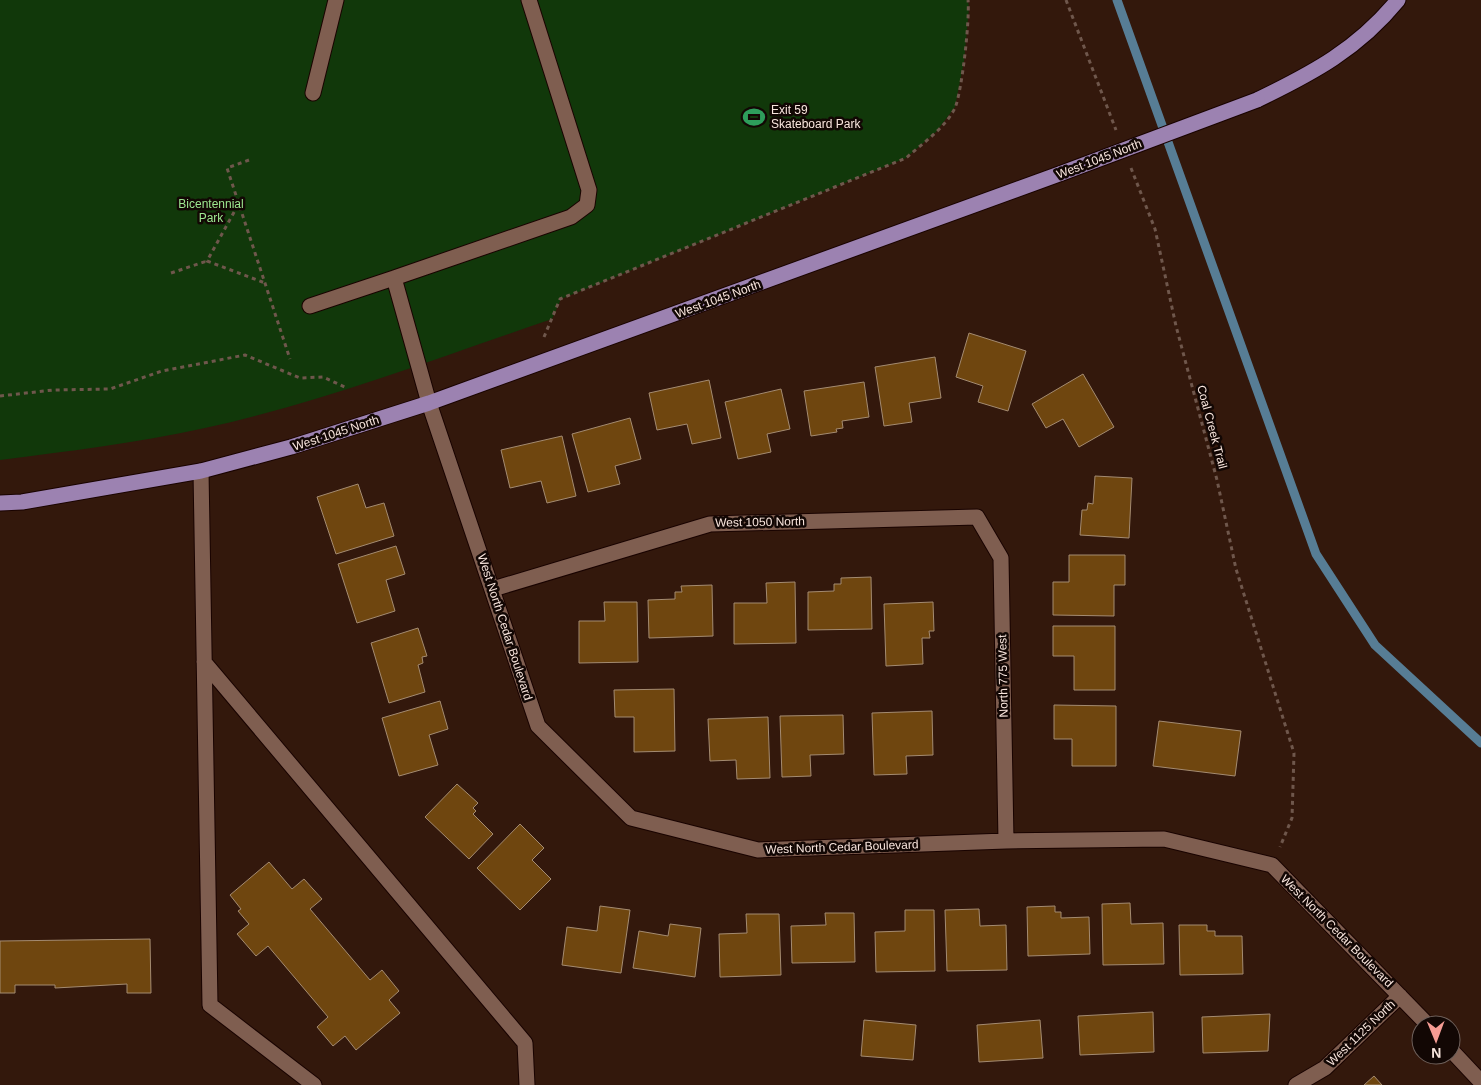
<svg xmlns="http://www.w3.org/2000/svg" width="1481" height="1085" font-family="Helvetica,sans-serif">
<rect width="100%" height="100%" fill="#33180c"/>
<path fill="#11380a" d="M0 0H968L969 8 964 61 955 107 936 132 906 158 561 299 552 319C437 358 323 402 205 428 138 443 69 451 0 460Z"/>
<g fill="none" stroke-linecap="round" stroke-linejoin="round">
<path stroke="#577d95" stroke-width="9" d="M1117 0 1316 554 1375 645 1481 743"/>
</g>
<path fill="#6f460f" stroke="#a48b71" d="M969 333 1026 351 1008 411 978 402 983 386 956 377Z
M935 357 941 398 909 403 912 422 884 426 875 367Z
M1083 374 1114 427 1079 447 1063 419 1046 428 1032 404Z
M709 380 721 438 692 444 687 424 657 430 649 393Z
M864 382 869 417 842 421 843 428 836 429 837 432 811 436 804 391Z
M781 389 790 429 767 434 771 452 738 459 725 402Z
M630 418 641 459 615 466 620 484 588 492 572 434Z
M562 436 576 496 547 503 541 481 510 488 501 450Z
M1095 476 1132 478 1129 538 1080 535 1082 510H1087L1088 503 1093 504Z
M358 484 366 508 384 503 394 536 336 554 317 497Z
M396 546 405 574 386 580 395 611 357 623 338 564Z
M1069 555H1125V585H1114V616L1053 615V582H1069Z
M871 577 872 629 808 630V592L834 591V584H841V578Z
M795 582 796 643 734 644V603H767L766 583Z
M712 585 713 636 649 638 648 600 675 599V592H682L681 586Z
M604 602H637L638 662 579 663V621H605Z
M933 602 934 631H929L930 638H922L923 664 886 666 884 604Z
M1053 626H1115V690H1074V656H1053Z
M418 628 427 656 422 657 423 663 418 665 425 692 389 703 371 643Z
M674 689 675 751 634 752V717H615L614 690Z
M440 701 448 729 429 735 438 765 399 776 382 718Z
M1054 705 1116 706V766H1072V739H1054Z
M932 711 933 755 906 756 907 774 874 775 872 713Z
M843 715 844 754 810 755 811 776 782 777 780 716Z
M768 717 770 778 737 779 736 760 710 761 708 719Z
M1159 721 1241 731 1235 776 1153 766Z
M457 784 478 803 473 808 476 811 473 814 493 834 469 859 425 817Z
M520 824 544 848 532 860 551 879 520 910 477 868Z
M269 862 292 889 304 879 322 899 310 909 370 980 382 970 399 991 389 1000 400 1013 356 1050 345 1036 333 1046 317 1027 328 1017 268 946 256 956 237 934 249 924 238 911 241 909 230 895Z
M1130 903 1131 924 1163 923 1164 964 1103 965 1102 904Z
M600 906 630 910 621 973 562 965 567 927 597 931Z
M1055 906V912H1061V918L1089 917 1090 954 1028 956 1027 907Z
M979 909 980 926 1006 925 1007 970 947 971 945 910Z
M905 910H934L935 971 876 972 875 932 905 931Z
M825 913H854L855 962 792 963 791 926 826 925Z
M746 914H779L781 975 720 977 719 934 747 933Z
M670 924 701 928 695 977 633 968 639 931 668 936Z
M1179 925H1207V931H1215V936H1242L1243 974 1180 975Z
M150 939 151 993H127V984L55 988V985H15V993H0V941Z
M1153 1012 1154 1052 1080 1055 1078 1016Z
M1270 1014 1268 1051 1203 1053 1202 1017Z
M864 1020 916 1025 913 1060 861 1056Z
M1040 1020 1043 1058 979 1062 977 1025Z
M1374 1076 1382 1085H1364Z"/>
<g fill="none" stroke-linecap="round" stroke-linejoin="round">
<g stroke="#190300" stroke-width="17">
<path id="minor" d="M529 0 589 190 587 205 571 217 394 278 429 403 538 726 631 818 758 850 1006 841 1164 839 1272 865 1428 1025
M313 93 336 0
M310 306 394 278
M201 471 210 1005 314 1085
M493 589 710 524 977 517 1001 558 1006 841
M204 662 525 1043 527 1085
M1451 1050 1481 1082
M1296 1085 1325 1068 1400 996"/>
</g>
<g stroke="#190300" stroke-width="17">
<path id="major" d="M1257 100C1313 73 1358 49 1398 0
M0 503 22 502 201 471 291 447 429 403 1062 173"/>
</g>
<path stroke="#6f574c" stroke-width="3" stroke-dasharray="4 4" stroke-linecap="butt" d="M1066 0 1116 130
M249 160 227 168 290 359
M1131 168 1155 229 1176 326 1217 480 1236 569 1294 753 1292 818 1280 847
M238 205 207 261 265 283
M171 273 207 261
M544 337 560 299 906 158C923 143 945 128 955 108 962 91 970 19 968 0
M0 396 53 390 110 389 162 371 245 355 300 378 323 377 347 388"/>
<use href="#minor" stroke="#7f5e50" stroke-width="15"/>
<use href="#major" stroke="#9c82b1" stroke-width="15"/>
<g stroke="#190300" stroke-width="17" stroke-linecap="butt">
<path id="major-bridge" d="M1062 173 1257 100"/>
</g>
<use href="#major-bridge" stroke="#9c82b1" stroke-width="15"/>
</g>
<defs>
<g id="stadium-bare" transform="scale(1.725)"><path d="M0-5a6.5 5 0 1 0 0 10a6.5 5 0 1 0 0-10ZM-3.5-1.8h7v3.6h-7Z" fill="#2e9e5b" stroke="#120704" stroke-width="2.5" paint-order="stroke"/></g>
</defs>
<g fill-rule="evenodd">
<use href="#stadium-bare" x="754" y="117"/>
</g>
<g text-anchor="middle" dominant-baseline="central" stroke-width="5" stroke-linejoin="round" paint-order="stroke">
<g font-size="12" fill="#f9e6de" stroke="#120704" text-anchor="start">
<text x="771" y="110">Exit 59<tspan x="771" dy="14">Skateboard Park</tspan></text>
</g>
<g font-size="12" fill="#f9e6de" stroke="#120704">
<text transform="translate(1099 159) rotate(-21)">West 1045 North</text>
<text transform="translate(718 299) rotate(-20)">West 1045 North</text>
<text transform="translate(1212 427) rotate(75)">Coal Creek Trail</text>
<text transform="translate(336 433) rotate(-18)">West 1045 North</text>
<text transform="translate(760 522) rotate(-1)">West 1050 North</text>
<text transform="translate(505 627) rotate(72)">West North Cedar Boulevard</text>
<text transform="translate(1003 676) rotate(-91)">North 775 West</text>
<text transform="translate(842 847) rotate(-2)">West North Cedar Boulevard</text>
<text transform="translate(1337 931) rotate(45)">West North Cedar Boulevard</text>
<text transform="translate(1361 1033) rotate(-44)">West 1125 North</text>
</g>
<g font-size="12" fill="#9de890" stroke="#120704">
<text x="211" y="204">Bicentennial<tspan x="211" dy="14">Park</tspan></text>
</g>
</g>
<g transform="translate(1436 1040) rotate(179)"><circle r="24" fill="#120704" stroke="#6e605b"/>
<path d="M0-4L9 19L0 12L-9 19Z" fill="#f59c94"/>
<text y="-8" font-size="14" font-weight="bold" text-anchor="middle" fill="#f9e6de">N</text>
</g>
</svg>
